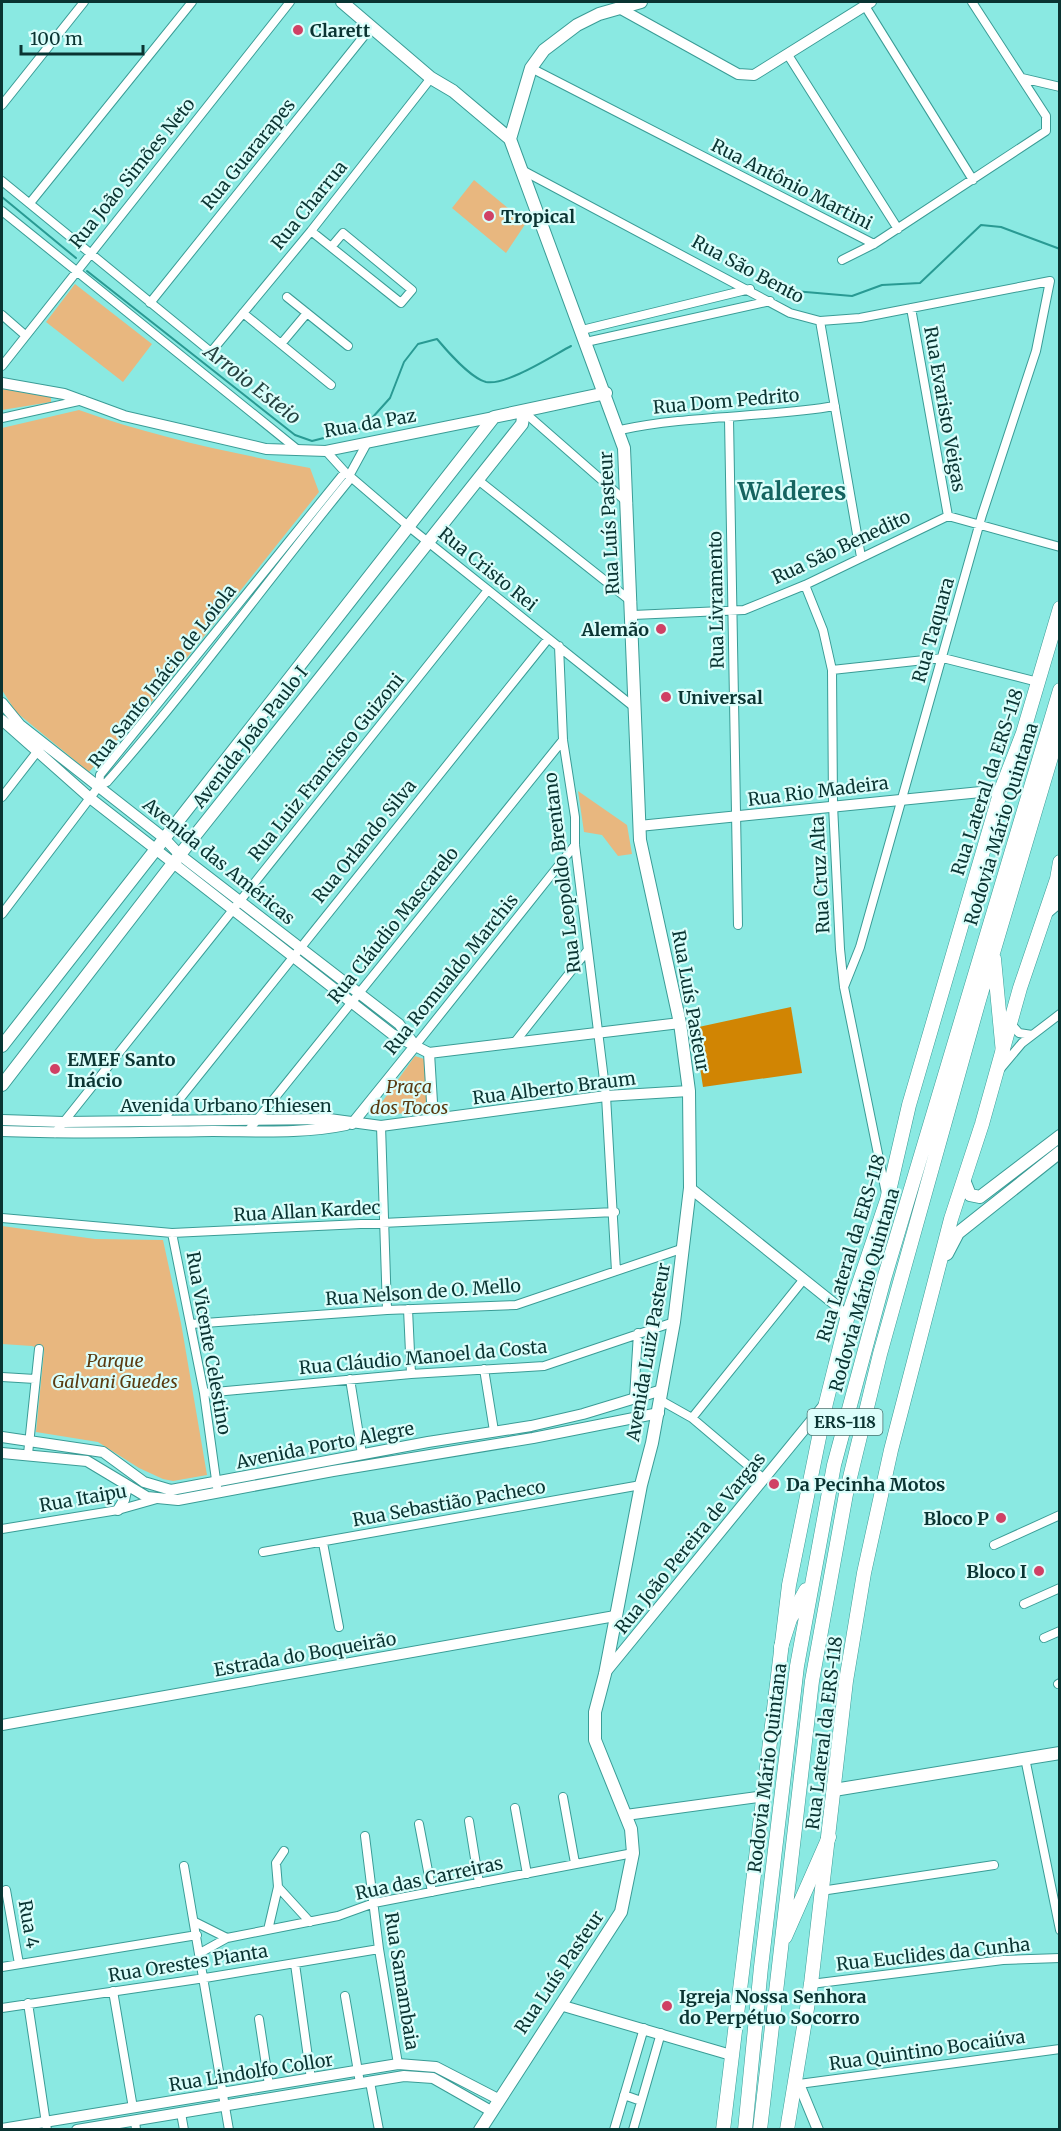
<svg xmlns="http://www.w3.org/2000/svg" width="1061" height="2131" font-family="Merriweather,serif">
<rect width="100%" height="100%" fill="#8ae9e2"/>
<path fill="#e8b77f" d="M474 180 526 223 506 253 452 208Z
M75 284 152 344 123 382 46 322Z
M2 389 51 397V402L2 410Z
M79 410C154 437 232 453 310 468L319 492 154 699 89 772 16 712 2 690V428Z
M578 791 627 825 632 854 618 856 602 835 584 832Z
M415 1056 424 1059 428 1113 376 1114 377 1109Z
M2 1226 95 1239 163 1240 181 1323 207 1475 173 1481 163 1479 139 1468 98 1442 36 1432 44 1351 32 1346 2 1344Z"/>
<path fill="#d18503" d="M791 1007 802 1073 703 1087 694 1028Z"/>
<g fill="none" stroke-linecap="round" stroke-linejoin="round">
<path stroke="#299a93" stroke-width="2" d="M2 197 76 258
M87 271 295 435 312 441 363 428 390 398 404 362 418 344 437 339C447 351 471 378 486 382 506 386 552 356 571 346
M794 291 852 296 882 285 920 283 981 225 1001 227 1060 249"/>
<g stroke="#3a9c96" stroke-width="10">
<path id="minor" d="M865 6 973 180
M788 55 898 229
M531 68 874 244
M1022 78 1060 87
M2 105 84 2
M520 169 790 313 820 321 860 318 1050 281 1036 351 982 515 860 947 844 987
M2 181 211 352 311 231 431 78
M30 203 192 2
M2 211 298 450
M311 231 401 303 412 290 343 233 332 246
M842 260 874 244 1046 131V116L972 2
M287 297 348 346
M150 303 372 26
M911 308 948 516
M243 313 331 385
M2 315 25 335
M820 321 861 557
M582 330 750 289
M586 342 770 301
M281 344 307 313
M2 366 290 2
M524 412 628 503
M2 418 83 400
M729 419 738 925
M620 430C690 415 764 418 835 406
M326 451 345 472 408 526 634 707
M349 476 367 443
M478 480 632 602
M805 585 823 630 832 670 833 805 840 949 844 987 886 1193
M633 615 744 610 805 585 948 516 1060 547
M559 646 563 740 575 817V845L606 1096 616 1271
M832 670 943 658 1038 682
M99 786 100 775 345 472
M2 797 40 748
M2 914 99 786 107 782C193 684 269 578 351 478
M1011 1024 1019 1033 1032 1035
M515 1042 587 951
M415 1046 575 845
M1001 1068 1022 1043 1060 1014
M162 1121 548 639
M381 1126 387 1310
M248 1131 563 740
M55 1133 488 590
M2 1218 172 1233 615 1212
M172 1233 204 1393 217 1487
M408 1309 411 1374
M191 1324 387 1310 516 1305 684 1248
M484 1369 494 1431
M2 1377 35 1379
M350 1379 362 1454
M204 1393 411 1374 544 1366 674 1322
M634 1398 638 1333
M660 1400 692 1418 764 1479
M692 1418 804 1279
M28 1454 39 1349
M2 1529 118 1510 157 1499
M323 1543 339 1627
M994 1545 1060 1515
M263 1552 641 1485
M1024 1604 1060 1588
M1044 1638 1060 1631
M1058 1684 1060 1683
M1025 1758 1060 1930
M563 1797 575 1863
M515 1808 527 1874
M469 1821 479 1883
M419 1824 432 1892
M365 1836 379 1949 398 2064
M184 1866 229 2130
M278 1887 310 1922
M6 1890 19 1964
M821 1891 994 1865
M195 1922 227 1938
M268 1930 278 1887 276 1863 284 1851
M200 1953 227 1938 338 1916 374 1903 633 1853
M295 1964 311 2079
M2 1967 197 1935
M811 1984 1003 1960 1060 1958
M113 1991 133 2108
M345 1996 360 2083
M28 2003 47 2130
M2 2008 205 1978 379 1949
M259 2019 269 2085
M370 2082 379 2130
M799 2084 1060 2049
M624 2095 641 2101
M181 2113 184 2130
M135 2120 136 2130
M614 2130 644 2028
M633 2130 661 2033"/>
</g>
<g stroke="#3a9c96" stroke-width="12">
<path id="tertiary" d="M619 8 738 74 754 75 871 2
M2 383 64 394 124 416 266 449 326 451 494 417
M2 703 20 725 164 838 180 855 399 1024 414 1044
M2 720 90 798 392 1034 429 1053 680 1023
M639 826 1001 790
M1046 914 1060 902
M429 1053 433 1119
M2 1120 64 1122 329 1119 381 1126 606 1096 689 1091
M352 1124 415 1046
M2 1131C72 1134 142 1132 213 1131 257 1131 303 1134 346 1125
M690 1188 837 1306 847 1319
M2 1437 103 1452 144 1482 171 1490 428 1442 531 1426 583 1414 662 1390
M2 1453 87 1461 147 1497 178 1500 333 1471 533 1438 659 1413
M118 1510 124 1500 127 1486 122 1482
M605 1673 825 1404
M2 1725 615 1616
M626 1815 765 1796
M560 2005 731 2055
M794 2081 799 2084 818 2130
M2 2129 398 2064 436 2067 498 2099
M77 2130 404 2076 433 2078 491 2111"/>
</g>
<g stroke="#3a9c96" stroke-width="14">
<path id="secondary" d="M342 2 431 78 453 91 510 139
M2 1046 494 417 606 393
M2 1085 174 862 522 424 524 412
M964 1180 970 1195 980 1197 1060 1136
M947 1254 958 1233 1060 1152
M834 1790 1060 1753
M480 2130 621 1912 633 1853 631 1829 595 1740V1712L605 1674 641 1485 652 1443 674 1322 690 1188 689 1091 680 1023 640 840 624 448 510 139 531 68 544 50 577 25 599 14 641 2"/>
</g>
<g stroke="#3a9c96" stroke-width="15">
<path id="primary" d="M723 2130 789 1585 826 1403 847 1319 887 1200 909 1105 1001 790 1023 733 1060 608
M787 2130 811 1984 846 1681 864 1573 891 1450 951 1219 982 1124 1020 988 1057 879 1060 862"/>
</g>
<g stroke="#3a9c96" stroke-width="15">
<path id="trunk" d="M994 959 1003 1053
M781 1647 790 1619 806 1590
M785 1937 829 1837
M745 2130 761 1967 797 1666 834 1465 884 1279 1060 690
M760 2130 812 1681 846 1494 880 1354 979 1000 1060 727"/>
</g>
<use href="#minor" stroke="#fff" stroke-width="8"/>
<use href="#tertiary" stroke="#fff" stroke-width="10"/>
<use href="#secondary" stroke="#fff" stroke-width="12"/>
<use href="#primary" stroke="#fff" stroke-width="14"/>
<use href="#trunk" stroke="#fff" stroke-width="14"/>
</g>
<g fill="#d04165" stroke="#dbfefb" stroke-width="2">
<circle cx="298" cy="30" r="6"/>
<circle cx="489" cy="216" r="6"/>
<circle cx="661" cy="629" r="6"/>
<circle cx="666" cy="697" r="6"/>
<circle cx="55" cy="1069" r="6"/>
<circle cx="774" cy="1484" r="6"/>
<circle cx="1001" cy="1518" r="6"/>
<circle cx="1039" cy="1571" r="6"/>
<circle cx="667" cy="2006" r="6"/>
</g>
<g text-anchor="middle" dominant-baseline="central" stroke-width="4.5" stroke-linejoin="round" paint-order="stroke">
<rect fill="#dbfefb" stroke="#49716e" stroke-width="1.5" x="807.5" y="1409" width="75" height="26" rx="4.5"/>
<g font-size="16" font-weight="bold" fill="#0a3432">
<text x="845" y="1422">ERS-118</text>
</g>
<g font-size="18" font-weight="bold" fill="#0a3432" stroke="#dbfefb" text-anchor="start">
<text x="310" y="30">Clarett</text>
<text x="501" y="216">Tropical</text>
<text x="649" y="629" text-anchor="end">Alemão</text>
<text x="678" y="697">Universal</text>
<text x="67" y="1059">EMEF Santo<tspan x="67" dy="21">Inácio</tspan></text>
<text x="786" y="1484">Da Pecinha Motos</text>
<text x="989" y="1518" text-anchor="end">Bloco P</text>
<text x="1027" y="1571" text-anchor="end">Bloco I</text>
<text x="679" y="1996">Igreja Nossa Senhora<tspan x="679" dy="21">do Perpétuo Socorro</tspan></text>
</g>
<g font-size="18" fill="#0a3432" stroke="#dbfefb">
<text transform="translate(248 154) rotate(-51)">Rua Guararapes</text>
<text transform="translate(132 173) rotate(-51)">Rua João Simões Neto</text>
<text transform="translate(792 184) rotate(27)">Rua Antônio Martini</text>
<text transform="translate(309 205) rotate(-51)">Rua Charrua</text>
<text transform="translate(748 269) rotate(28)">Rua São Bento</text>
<text transform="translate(726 401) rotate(-5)">Rua Dom Pedrito</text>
<text transform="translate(945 409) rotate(80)">Rua Evaristo Veigas</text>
<text transform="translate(370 423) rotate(-10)">Rua da Paz</text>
<text transform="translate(609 523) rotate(-93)">Rua Luís Pasteur</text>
<text transform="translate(841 547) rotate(-25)">Rua São Benedito</text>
<text transform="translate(488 569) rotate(39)">Rua Cristo Rei</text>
<text transform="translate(716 600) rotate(-91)">Rua Livramento</text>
<text transform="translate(933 630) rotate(-74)">Rua Taquara</text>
<text transform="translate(162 676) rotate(-52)">Rua Santo Inácio de Loiola</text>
<text transform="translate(250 737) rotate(-52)">Avenida João Paulo I</text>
<text transform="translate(326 767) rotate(-51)">Rua Luiz Francisco Guizoni</text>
<text transform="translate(987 782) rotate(-72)">Rua Lateral da ERS-118</text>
<text transform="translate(818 791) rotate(-7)">Rua Rio Madeira</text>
<text transform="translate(1001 824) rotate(-73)">Rodovia Mário Quintana</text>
<text transform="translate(364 841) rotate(-51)">Rua Orlando Silva</text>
<text transform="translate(219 861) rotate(39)">Avenida das Américas</text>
<text transform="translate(562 873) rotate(-97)">Rua Leopoldo Brentano</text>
<text transform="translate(820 875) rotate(-93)">Rua Cruz Alta</text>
<text transform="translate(393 925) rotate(-51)">Rua Cláudio Mascarelo</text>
<text transform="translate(451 974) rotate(-51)">Rua Romualdo Marchis</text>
<text transform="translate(691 1001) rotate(80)">Rua Luís Pasteur</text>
<text transform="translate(554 1088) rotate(-7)">Rua Alberto Braum</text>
<text x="226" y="1105">Avenida Urbano Thiesen</text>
<text transform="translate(307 1211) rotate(-3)">Rua Allan Kardec</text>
<text transform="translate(851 1248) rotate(-73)">Rua Lateral da ERS-118</text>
<text transform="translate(864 1290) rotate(-74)">Rodovia Mário Quintana</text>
<text transform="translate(423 1292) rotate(-4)">Rua Nelson de O. Mello</text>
<text transform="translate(209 1343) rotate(80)">Rua Vicente Celestino</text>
<text transform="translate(648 1352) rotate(-80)">Avenida Luiz Pasteur</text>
<text transform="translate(423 1357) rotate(-5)">Rua Cláudio Manoel da Costa</text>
<text transform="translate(325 1445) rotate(-11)">Avenida Porto Alegre</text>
<text transform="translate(83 1498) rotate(-10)">Rua Itaipu</text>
<text transform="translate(449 1503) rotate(-10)">Rua Sebastião Pacheco</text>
<text transform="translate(690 1543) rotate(-51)">Rua João Pereira de Vargas</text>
<text transform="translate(305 1654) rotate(-10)">Estrada do Boqueirão</text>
<text transform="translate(824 1733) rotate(-83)">Rua Lateral da ERS-118</text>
<text transform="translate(767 1768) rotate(-83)">Rodovia Mário Quintana</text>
<text transform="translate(429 1878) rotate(-12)">Rua das Carreiras</text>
<text transform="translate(29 1924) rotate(80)">Rua 4</text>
<text transform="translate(933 1954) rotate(-6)">Rua Euclides da Cunha</text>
<text transform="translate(188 1963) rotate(-9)">Rua Orestes Pianta</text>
<text transform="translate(559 1972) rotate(-56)">Rua Luís Pasteur</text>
<text transform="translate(402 1981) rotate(81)">Rua Samambaia</text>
<text transform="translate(927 2050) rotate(-8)">Rua Quintino Bocaiúva</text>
<text transform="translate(251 2072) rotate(-9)">Rua Lindolfo Collor</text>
</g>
<g font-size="18" font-style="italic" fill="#5a3b11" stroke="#dbfefb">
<text x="409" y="1086">Praça<tspan x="409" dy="21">dos Tocos</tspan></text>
<text x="115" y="1360">Parque<tspan x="115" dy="21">Galvani Guedes</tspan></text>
</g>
<g font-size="20" font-style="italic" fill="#264341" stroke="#dbfefb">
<text transform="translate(253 384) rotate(38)">Arroio Esteio</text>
</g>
<g font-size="24" font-weight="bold" fill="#156460" stroke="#dbfefb">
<text x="792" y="491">Walderes</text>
</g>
</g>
<rect width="1061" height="2131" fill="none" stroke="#0a3432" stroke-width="6"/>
<path d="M21 45v9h122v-9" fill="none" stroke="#0a3432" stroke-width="3"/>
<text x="30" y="45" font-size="18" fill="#0a3432" stroke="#dbfefb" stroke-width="4.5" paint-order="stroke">100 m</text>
</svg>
